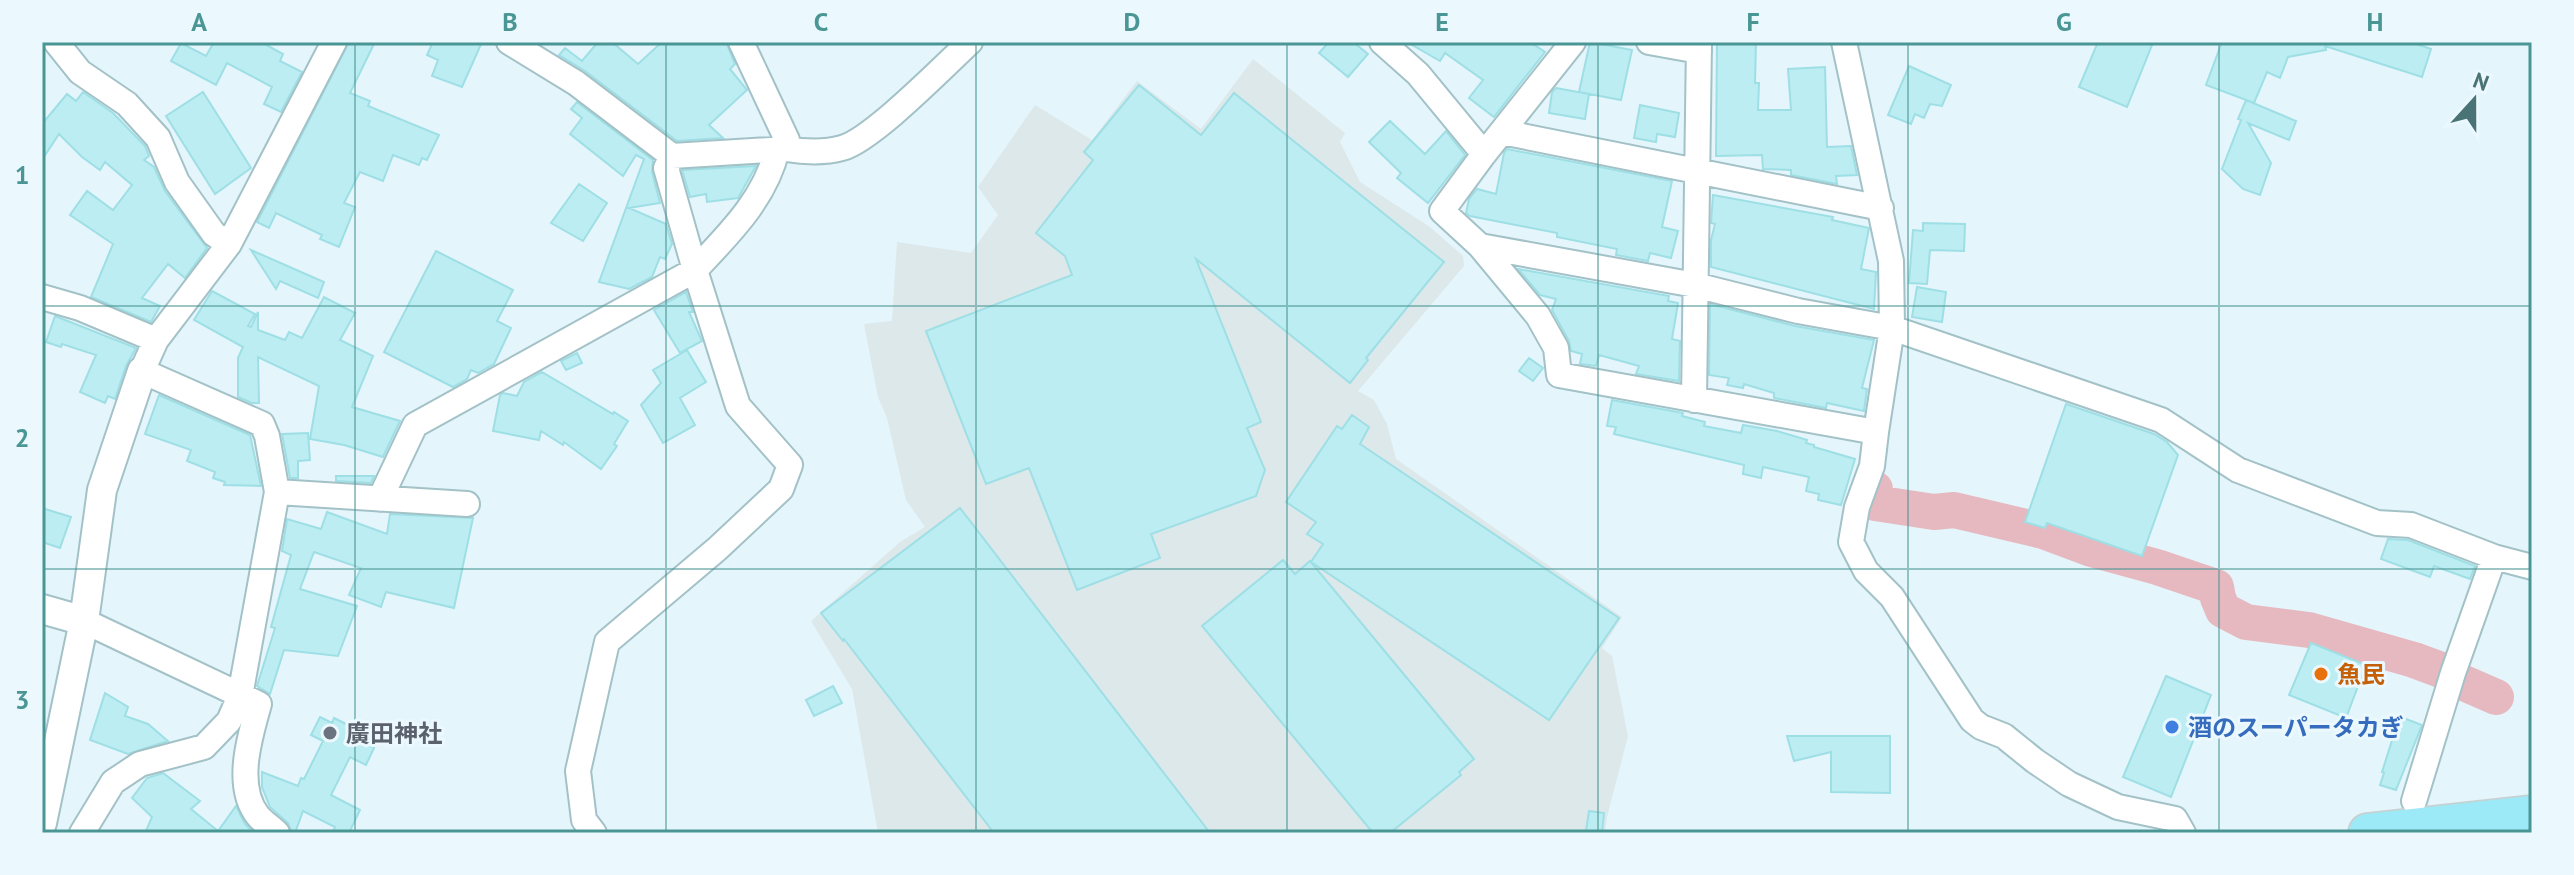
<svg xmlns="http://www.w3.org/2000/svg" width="2574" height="875" font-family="'PT Sans','Noto Sans JP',sans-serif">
<rect width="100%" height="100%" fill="#e5f5fc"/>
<path fill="#dce8ea" d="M1253 59 1345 133 1340 142 1360 182 1430 227 1463 256 1464 266 1358 391 1374 400 1387 424 1396 459 1622 617 1602 648 1612 656 1628 736 1607 817 1605 833H878L852 689 811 621 900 542 925 527 906 500 887 418 878 397 864 324 892 321 897 242 971 253 998 215 978 187 1035 105 1092 140 1137 81 1201 129Z"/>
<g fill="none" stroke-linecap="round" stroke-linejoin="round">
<path stroke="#e6b9c0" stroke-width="36" d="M1875 489V503L1934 512 1954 510 2043 531 2091 549 2157 567 2216 587 2218 598 2223 610 2246 622 2309 630 2414 660 2441 670
M2457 680 2496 697"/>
</g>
<path fill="#bcedf2" stroke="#9ddfe5" stroke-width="2" d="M214 42H261L283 54 280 61 302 72 281 112 264 104 272 87 227 63 216 85 171 61 181 43 206 56Z
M349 42H375L350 93 370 101 368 106 439 135 427 160 422 158 419 165 393 155 383 181 360 172 344 203 355 207 339 247 320 239 322 235 276 213 269 228 257 222Z
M433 42H482L462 87 432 76 438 60 427 55Z
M598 42H612L638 64 662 42H726L735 64 730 69 747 90 709 125 723 138 677 141 585 71 559 55 565 48 582 61Z
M1329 42H1353L1368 54 1348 77 1319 53Z
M1407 42H1530L1545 52 1494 117 1469 98 1483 80 1445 53 1440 61Z
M1590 42 1632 50 1621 100 1579 92Z
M1717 42H1756L1755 83H1759L1758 110H1791L1788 69 1825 67 1827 147 1851 146 1857 175 1836 176 1837 184 1791 175V170L1763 169 1762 155 1716 156Z
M2098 42H2144L2152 45 2127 107 2079 87Z
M2222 42H2410L2431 49 2422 77 2325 46 2326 50 2288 57 2280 78 2267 72 2254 103 2206 85Z
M1909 66 1951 85 1942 106 1930 104 1924 118 1915 114 1911 124 1888 115Z
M1139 85 1201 135 1234 93 1444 262 1366 358 1368 360 1350 383 1196 259 1261 422 1247 428 1265 470 1256 496 1151 534 1160 558 1077 590 1029 468 986 484 926 331 1072 275 1065 256 1036 233 1093 160 1084 152Z
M1556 88 1589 94 1585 119 1549 113 1552 92Z
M83 92 113 113 145 146 149 156 144 160 154 167 165 191 207 248 185 278 168 264 142 298 160 306 151 322 91 297 113 244 70 215 87 191 113 210 132 185 105 162 100 170 82 157 59 134 42 160V124L67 94 76 101Z
M203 92 251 168 215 194 166 116Z
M2246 100 2296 121 2289 140 2248 123 2271 163 2260 195 2243 189 2222 169 2241 120 2238 119Z
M577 102 653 160 652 172 660 203 629 208 666 224 672 244 665 259 660 257 652 277 629 289 599 282 644 159 636 155 623 176 570 134 582 118 571 109Z
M1640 105 1679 113 1675 137 1657 134 1656 142 1634 138Z
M1390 121 1425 154 1446 131 1465 155 1428 203 1397 178 1401 173 1369 142Z
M1507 149 1672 181 1662 227 1678 231 1671 258 1650 253 1648 261 1616 255 1617 249 1557 237V233L1470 216 1466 213 1469 199 1477 189 1496 194 1504 153Z
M756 166 738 198 707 202 706 194 690 197 682 170Z
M579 184 607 203 583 241 551 223Z
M1713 195 1833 217 1832 220 1869 228 1861 269 1876 272 1874 309 1711 267V240L1715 224 1711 223Z
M1923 223 1965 224 1964 251 1930 250 1927 284 1909 283 1913 230 1923 231Z
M251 250 324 282 318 298 280 281 276 289Z
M436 251 513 290 497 321 511 328 494 364 478 373 471 370 467 379 453 387 384 352Z
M1518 269 1669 296 1668 301 1678 303 1672 339 1680 341 1679 381 1636 374 1639 366 1599 355 1596 366 1580 364 1582 354 1571 351 1569 341 1552 310 1556 299 1540 295Z
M1917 287 1946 292 1942 322 1912 317Z
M212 291 255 314 248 326 251 327 258 312V330L285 340 289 332 302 338 324 297 355 313 340 340 373 356 352 407 400 421 383 457 344 445 310 439 319 386 258 357 259 403H252L238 397V358L243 347 194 320Z
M686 292 693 312H689L702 341 680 353 654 310Z
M1710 304 1795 326 1874 340 1862 388 1867 389 1864 411 1827 403 1826 408 1774 398V393L1744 384 1743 388 1727 385 1729 378 1709 375Z
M55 316 136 348 126 366 115 399 108 396 105 403 80 392 96 355 62 344 61 347 46 342Z
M687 350 706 382 680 398 695 425 663 443 641 405 661 383 653 370Z
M577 353 582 363 566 370 561 361Z
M1529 358 1543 368 1533 381 1519 371Z
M542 372 613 414 614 412 628 421 614 444 617 446 601 469 564 442 563 445 541 431 539 440 493 431 500 395 503 393 517 396 524 382Z
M159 395 250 435 261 486 224 485 225 482 213 478 215 472 187 461 191 450 145 434Z
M1612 400 1683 413 1682 416 1705 422 1704 426 1741 433 1743 425 1777 431 1807 440 1806 443 1814 445V447L1855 459 1841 505 1818 500 1819 494 1806 491 1809 477 1763 467 1761 478 1743 474 1744 465 1614 434 1616 427 1607 426Z
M2066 404 2154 434 2167 442 2178 455 2142 556 2047 523 2045 528 2025 522Z
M1352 415 1369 427 1360 444 1619 618 1549 720 1311 562 1323 544 1307 534 1316 522 1286 502 1337 426 1342 429Z
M308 433 310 460 298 461V478H290L282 434Z
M336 476H374L371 483 336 481Z
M42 508 71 517 60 548 42 542Z
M960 508 1210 833H994L844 639 843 641 821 613Z
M327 512 387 534 390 514 473 518 454 608 386 592 381 607 349 595 361 568 314 552 300 589 357 606 338 656 284 650 270 694 257 686 275 628 271 627 291 555 282 551 287 519 321 529Z
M2388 539 2408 540 2475 566 2470 579 2434 566 2430 577 2381 559Z
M1283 560 1295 574 1310 561 1474 759 1459 772 1461 775 1390 833H1373L1202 626Z
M2311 643 2366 665 2346 718 2289 695Z
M2166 676 2211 695 2171 797 2123 777Z
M833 686 842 703 814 716 806 700Z
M105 693 128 707 125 716 148 724 168 741 128 754 90 740Z
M2398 716 2422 725 2396 790 2380 785 2384 773 2382 772 2394 734 2391 733Z
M320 717 332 723 334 718 362 732 359 740 374 748 366 765 350 757 331 795 360 810 349 833H332L335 827 303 811 295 833H292L288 823 270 807 262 787V772L298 786 301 778 304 779 323 741 311 735Z
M1787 736H1890V793L1831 792V752L1794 761Z
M163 773 200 801 191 809 218 831 236 806 245 824 254 833H145L152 817 132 798 147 778Z
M1589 811 1604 813 1602 833 1586 831Z"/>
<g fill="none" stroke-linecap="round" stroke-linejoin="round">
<g stroke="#a3c2c7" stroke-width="28">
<path id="minor" d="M56 42 80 72 127 104 158 138 177 182 214 234 229 244
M509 42 576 83 672 156 786 149 787 140 741 42
M1382 42 1418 74 1484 154
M1573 42 1484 154 1442 211 1480 246 1538 316 1556 348 1559 375 1876 432 1892 328 1891 261 1844 42
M1649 42 1699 51
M1502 132 1881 208
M786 149C805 152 824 153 842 148 872 140 944 66 970 42
M1480 246 1695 285 1798 311 1892 328 2161 420 2238 470 2377 523 2411 525 2494 557 2532 567
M42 297 80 308 156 340
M1694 400 1699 42
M1876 432 1872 466 1857 507 1851 542 1866 571 1892 597 1972 720 1981 727 2004 736 2035 761 2069 784 2118 807 2175 819 2183 833
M277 492 467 504
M380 499 415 425 695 270 666 168 672 156
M84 621 259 704C250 736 234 786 258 816 263 822 271 827 277 833
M2414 801 2453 673 2494 557
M82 833 113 782 140 764 204 747 229 721 240 696 277 492 267 436 262 424 142 371 156 340 229 244 334 42
M594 833 584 820 578 771 607 642 717 549 781 489 790 465 738 406 695 270C729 234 766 198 777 149"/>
</g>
<g stroke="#a3c2c7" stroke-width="32">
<path id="tertiary" d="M42 609 84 621
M42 823 84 621 102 490 142 371"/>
</g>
<g stroke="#c5d2d3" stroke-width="42">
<path id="trunk" d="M2368 833 2532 815"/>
</g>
<use href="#minor" stroke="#fff" stroke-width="24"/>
<use href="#tertiary" stroke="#fff" stroke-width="28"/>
<use href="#trunk" stroke="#9ceaf7" stroke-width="38"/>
</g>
<path fill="none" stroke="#4a9694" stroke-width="2" stroke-opacity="0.55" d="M355 42V833M666 42V833M976 42V833M1287 42V833M1598 42V833M1908 42V833M2219 42V833M42 306H2532M42 569H2532"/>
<circle fill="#e8710a" stroke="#ebf9ff" stroke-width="3" cx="2321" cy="674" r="8"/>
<circle fill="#3f7fe0" stroke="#ebf9ff" stroke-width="3" cx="2172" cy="727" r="8"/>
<circle fill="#6b7280" stroke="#ebf9ff" stroke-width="3" cx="330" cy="733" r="8"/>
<g text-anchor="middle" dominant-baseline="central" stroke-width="6" stroke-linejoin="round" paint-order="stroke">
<g font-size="24" font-weight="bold" fill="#c56008" stroke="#ebf9ff" text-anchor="start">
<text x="2337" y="674">魚民</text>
</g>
<g font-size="24" font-weight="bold" fill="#366cbe" stroke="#ebf9ff" text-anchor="start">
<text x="2188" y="727">酒のスーパータカぎ</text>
</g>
<g font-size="24" font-weight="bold" fill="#5b616d" stroke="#ebf9ff" text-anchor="start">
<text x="346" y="733">廣田神社</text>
</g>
</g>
<rect width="2574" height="875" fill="none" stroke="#ebf9ff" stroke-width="88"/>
<g transform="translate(2474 100) rotate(21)" stroke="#ebf9ff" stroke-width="6" paint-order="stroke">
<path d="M0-6L14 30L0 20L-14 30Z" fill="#4a7376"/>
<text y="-12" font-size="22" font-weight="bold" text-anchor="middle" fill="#4a7376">N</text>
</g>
<rect x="44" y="44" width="2486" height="787" fill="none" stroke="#4a9694" stroke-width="3"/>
<g font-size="26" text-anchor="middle" font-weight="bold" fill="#4a9694">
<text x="199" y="31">A</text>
<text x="510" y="31">B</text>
<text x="821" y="31">C</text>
<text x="1132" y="31">D</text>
<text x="1442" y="31">E</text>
<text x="1753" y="31">F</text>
<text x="2064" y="31">G</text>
<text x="2375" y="31">H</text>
<text x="22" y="184">1</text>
<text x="22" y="447">2</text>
<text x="22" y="709">3</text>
</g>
</svg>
